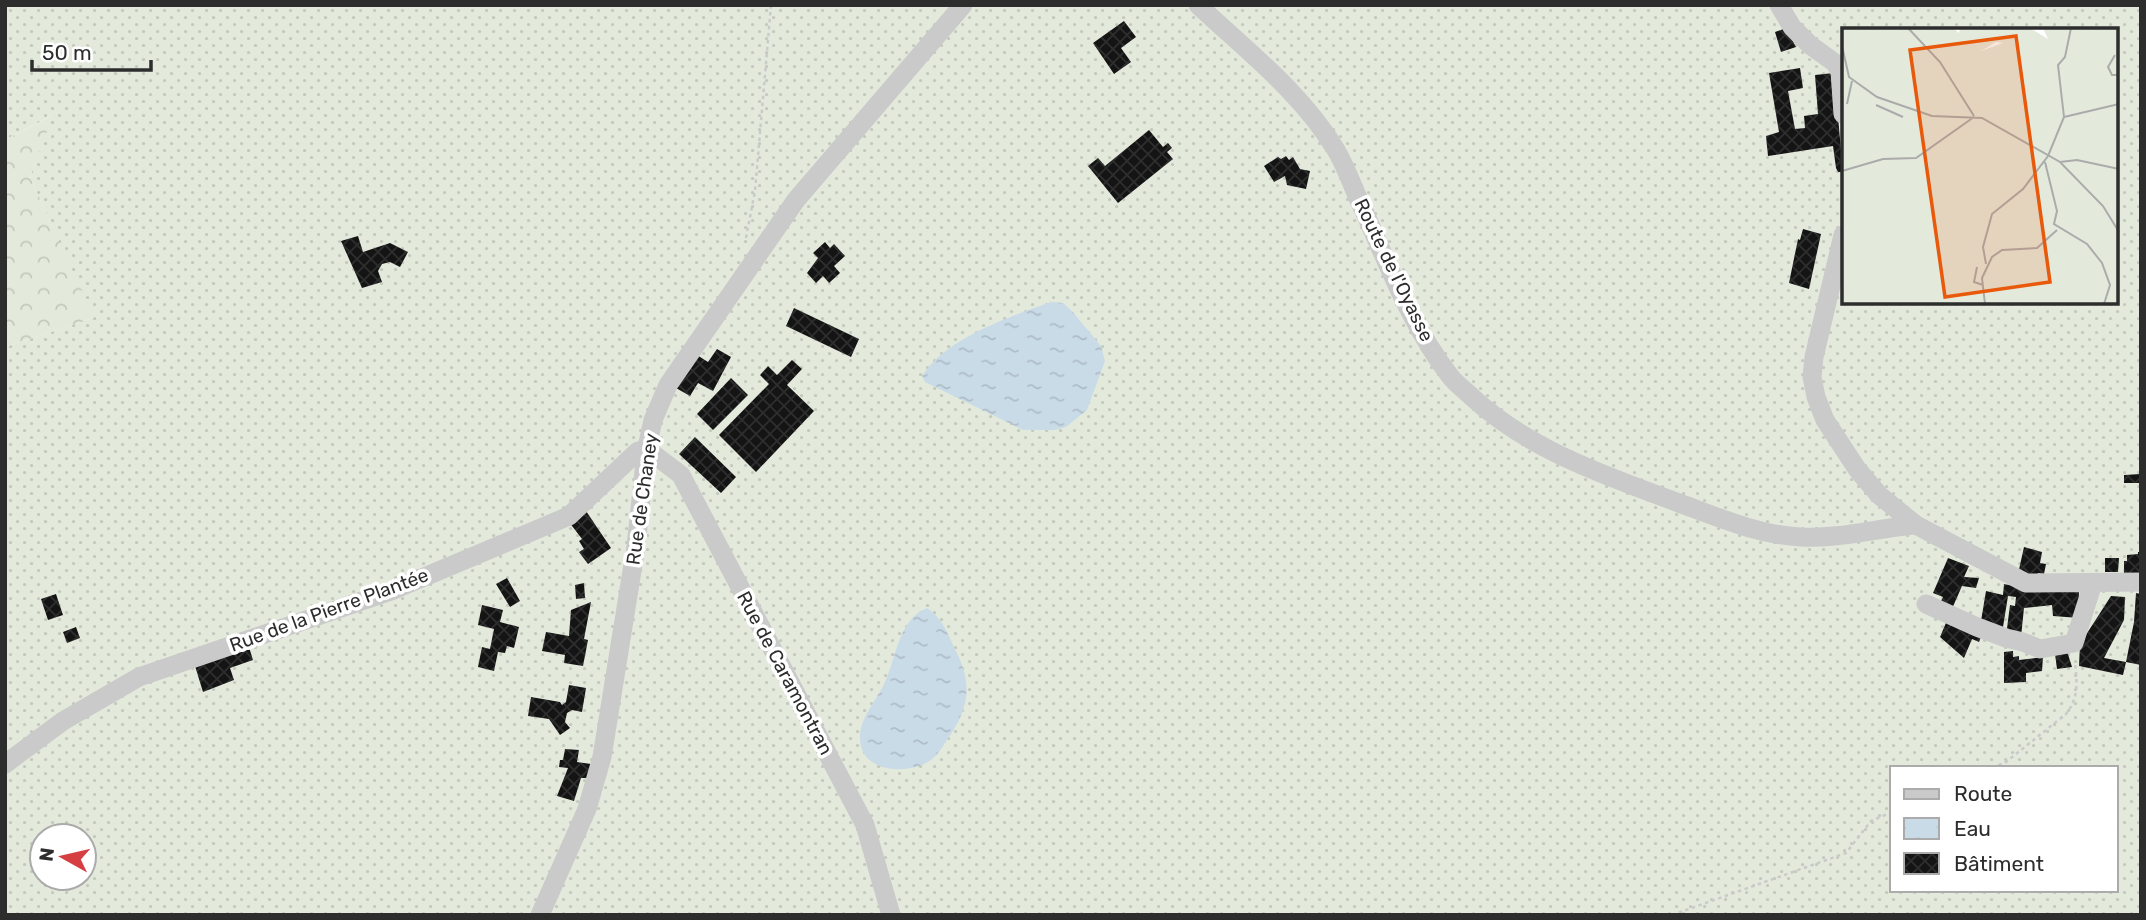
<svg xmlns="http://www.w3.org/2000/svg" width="2146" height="920" font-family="Rubik,sans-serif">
<defs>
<pattern id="grass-dots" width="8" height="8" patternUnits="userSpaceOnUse" patternTransform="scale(1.75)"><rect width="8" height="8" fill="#e3eadc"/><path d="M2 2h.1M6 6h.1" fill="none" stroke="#c3c9bd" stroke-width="1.8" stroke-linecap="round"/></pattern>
<pattern id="forest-crowns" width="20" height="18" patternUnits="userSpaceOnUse" patternTransform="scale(1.75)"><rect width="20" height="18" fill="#e3eadc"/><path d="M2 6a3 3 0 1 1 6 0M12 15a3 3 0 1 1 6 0" fill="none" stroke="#c3c9bd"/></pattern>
<pattern id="water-ripples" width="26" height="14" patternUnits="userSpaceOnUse" patternTransform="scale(1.75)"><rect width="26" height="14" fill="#cadbe8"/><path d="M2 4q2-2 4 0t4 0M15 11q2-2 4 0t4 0" fill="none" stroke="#aebcc7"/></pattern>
<pattern id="building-cross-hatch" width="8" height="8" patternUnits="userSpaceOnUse" patternTransform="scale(1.75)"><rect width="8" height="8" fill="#141414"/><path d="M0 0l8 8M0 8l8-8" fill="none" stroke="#2e2e2e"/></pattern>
</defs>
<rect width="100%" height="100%" fill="#fff"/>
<path fill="url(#grass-dots)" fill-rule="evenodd" d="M5 5H2141V915H5V347L93 318 30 177 51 116 5 140ZM1843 30H2116V303H1843ZM1892 768H2116V890H1892ZM42 836H84V878H42Z"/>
<path fill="url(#forest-crowns)" d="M53 115 30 177 94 318 5 347V140Z"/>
<path fill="url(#water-ripples)" d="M1051 302 1063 303 1072 311 1101 346 1105 361 1087 410 1066 427 1054 430H1023L925 382 922 376C947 337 1009 317 1051 302Z
M927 608C943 618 948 635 956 651 973 685 969 709 947 740 941 749 936 758 926 763 903 775 859 771 860 737 860 718 876 701 884 684 896 660 898 619 927 608Z"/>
<path fill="url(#building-cross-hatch)" d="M1124 21 1136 37 1121 48 1131 62 1114 74 1093 43Z
M1786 28 1796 47 1781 52 1775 32Z
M1800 68 1803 88 1788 91 1795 129 1805 128 1804 116 1818 114 1815 75 1834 73 1843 172H1838L1836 168 1833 146 1768 156 1766 136 1779 132 1769 73Z
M1149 130 1163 147 1168 143 1172 148 1167 152 1173 159 1118 203 1088 166 1098 158 1105 166Z
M1286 156 1289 160 1293 157 1300 169 1310 171 1306 189 1287 185 1285 176 1274 182 1264 166 1278 157 1281 159Z
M1803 229 1821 234 1809 289 1789 283 1798 239 1800 240Z
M358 236 363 252 390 243 408 252 400 267 390 262 382 264 378 271 382 282 362 288 341 241Z
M825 242 830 248 834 244 845 256 834 266 840 273 829 283 823 276 816 283 807 273 818 258 813 253Z
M794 308 859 339 851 357 786 326Z
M717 349 731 357 713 391 698 383 690 396 676 388 697 355 708 362Z
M792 360 802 369 787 385 814 411 756 472 719 435 769 384 760 375 768 366 777 375Z
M731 378 748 395 713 430 697 414Z
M695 437 736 477 721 493 679 454Z
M2141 474V483H2124V475Z
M586 511 611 548 588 564 579 552 584 549 579 541 582 539 569 522Z
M2024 547 2042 552 2040 563 2046 564 2044 574 2038 573 2037 579 2018 574Z
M2138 552H2140L2141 577H2124V561H2127V555L2138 554Z
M1948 558 1969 566 1964 577 1979 578 1976 588 1962 586 1951 611 1939 606 1943 597 1933 593Z
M2105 558H2119L2118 572H2105Z
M507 578 520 601 510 607 496 584Z
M584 583 585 598 576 599 575 585Z
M2004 584 2033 590 2079 591V618L2053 616 2052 605 2024 608 2021 637 2006 636 2010 605 2015 606 2016 597 2008 596 2003 627 1978 623 1981 621 1986 591 2003 595Z
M2136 593 2141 594V665L2126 662 2123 675 2079 666 2080 644 2111 596 2125 597 2124 620 2104 658 2126 662 2134 622Z
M56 594 63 615 48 620 41 599Z
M591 602 584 639 588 640 583 666 564 663 565 655 542 651 546 632 569 636 571 610Z
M482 605 503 610 500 622 519 627 514 648 507 646 505 653 498 652 494 671 478 667 482 647 490 649 494 629 478 625Z
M1948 618 1983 632 1979 642 1972 639 1964 658 1940 637Z
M76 627 80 638 67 643 63 632Z
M248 644 253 660 230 668 234 680 203 692 195 666Z
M2013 651V657L2019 656V660L2043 657 2042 671 2026 673V682L2004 683V652Z
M2067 651 2072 667 2057 669 2055 654Z
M569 685 586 688 582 712 572 710 567 713 565 722 570 728 560 735 549 719 528 716 531 697 560 702 562 705 566 702Z
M565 749 579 750 577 762 591 764 588 778H581L574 801 557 796 568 768 559 767 560 760H563Z"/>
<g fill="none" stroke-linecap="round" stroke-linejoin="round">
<path stroke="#cacaca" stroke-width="2.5" stroke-dasharray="3.5 3.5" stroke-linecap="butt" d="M746 238 755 191 771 5
M1992 768 2006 762 2066 714C2079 698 2077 682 2075 662
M1672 915 1846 853 1871 821 1892 812"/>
<path stroke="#cacaca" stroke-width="19" d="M1198 5C1246 50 1302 93 1336 150 1345 165 1351 182 1358 198 1386 258 1409 323 1450 376 1456 384 1466 391 1473 398 1531 451 1607 476 1679 503 1718 517 1758 535 1801 537 1840 539 1877 528 1916 525
M1779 5 1792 27 1810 45 1835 63 1840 72 1843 114
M1843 235 1814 357 1812 377 1816 397 1825 420 1857 469 1879 495 1916 525 2026 583 2141 582
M1926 604 1977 627 2006 638 2023 642 2040 649 2074 643 2093 583
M5 764 63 721 139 677 391 591 569 516 638 451 656 456 681 475 865 825 891 915
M540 915 587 809 602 757 636 546 646 452 653 420 668 385 796 200 963 5"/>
</g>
<g text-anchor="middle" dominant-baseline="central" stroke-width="7" stroke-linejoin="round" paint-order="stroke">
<g font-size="19" fill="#2d2d2d" stroke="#fff">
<text transform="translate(1394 270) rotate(64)">Route de l'Oyasse</text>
<text transform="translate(642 499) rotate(-82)">Rue de Chaney</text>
<text transform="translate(329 610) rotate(-20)">Rue de la Pierre Plantée</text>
<text transform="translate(785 673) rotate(62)">Rue de Caramontran</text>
</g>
</g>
<g transform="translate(1842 28)">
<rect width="276" height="276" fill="#fff"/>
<path d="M111 0 117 5 118 0H127L139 23 161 15 150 0H188L206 11 201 0H276V276H0V1Z" fill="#e3eadc"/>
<path d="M127 0H150L161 15 154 14 139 23ZM36 141 44 144 70 192 56 196 35 180 29 155Z" fill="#e3eadc"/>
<path fill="none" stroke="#ababab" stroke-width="2" d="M66 0 98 34 132 88M0 18 7 49 35 69 90 88 140 90 218 134 261 178 277 204M273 27 266 39 270 47H277M5 76 10 53M34 77 61 89M222 89 277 76M203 134 215 183 212 196 245 216 260 235 268 257 262 276M218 134 235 132 277 141M0 143 41 131 74 130 132 89M144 236 141 219 150 186 181 161 206 128 222 89 216 37 223 29 229 0M135 239 132 254 141 257M143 276 140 250 150 229 160 222 195 220 215 202"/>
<path fill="#e8590c" fill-opacity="0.15" stroke="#e8590c" stroke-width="3.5" d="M174 8 208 254 103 269 68 22Z"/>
<rect width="276" height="276" fill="none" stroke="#2d2d2d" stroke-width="3.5"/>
</g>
<rect width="2146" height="920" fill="none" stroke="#2d2d2d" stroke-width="14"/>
<rect x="1890" y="766" width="228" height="126" fill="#ffffff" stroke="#ababab" stroke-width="2"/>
<rect x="1904" y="789" width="35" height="10" fill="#cacaca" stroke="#ababab" stroke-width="2"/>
<text x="1954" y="801" font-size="21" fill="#2d2d2d">Route</text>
<rect x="1904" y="818" width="35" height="21" fill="url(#water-ripples)" stroke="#ababab" stroke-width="2"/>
<text x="1954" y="836" font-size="21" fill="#2d2d2d">Eau</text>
<rect x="1904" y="853" width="35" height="21" fill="url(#building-cross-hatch)" stroke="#ababab" stroke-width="2"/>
<text x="1954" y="871" font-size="21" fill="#2d2d2d">Bâtiment</text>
<g transform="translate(63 857) rotate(278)"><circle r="33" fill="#ffffff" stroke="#ababab" stroke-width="2"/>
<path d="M0-5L12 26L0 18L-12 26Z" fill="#d53f42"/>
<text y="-10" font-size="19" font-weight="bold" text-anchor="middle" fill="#2d2d2d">N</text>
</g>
<path d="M32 60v10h119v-10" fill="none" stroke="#2d2d2d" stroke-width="3.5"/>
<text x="42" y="60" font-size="21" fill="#2d2d2d" stroke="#ffffff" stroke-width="5" paint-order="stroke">50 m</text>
</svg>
